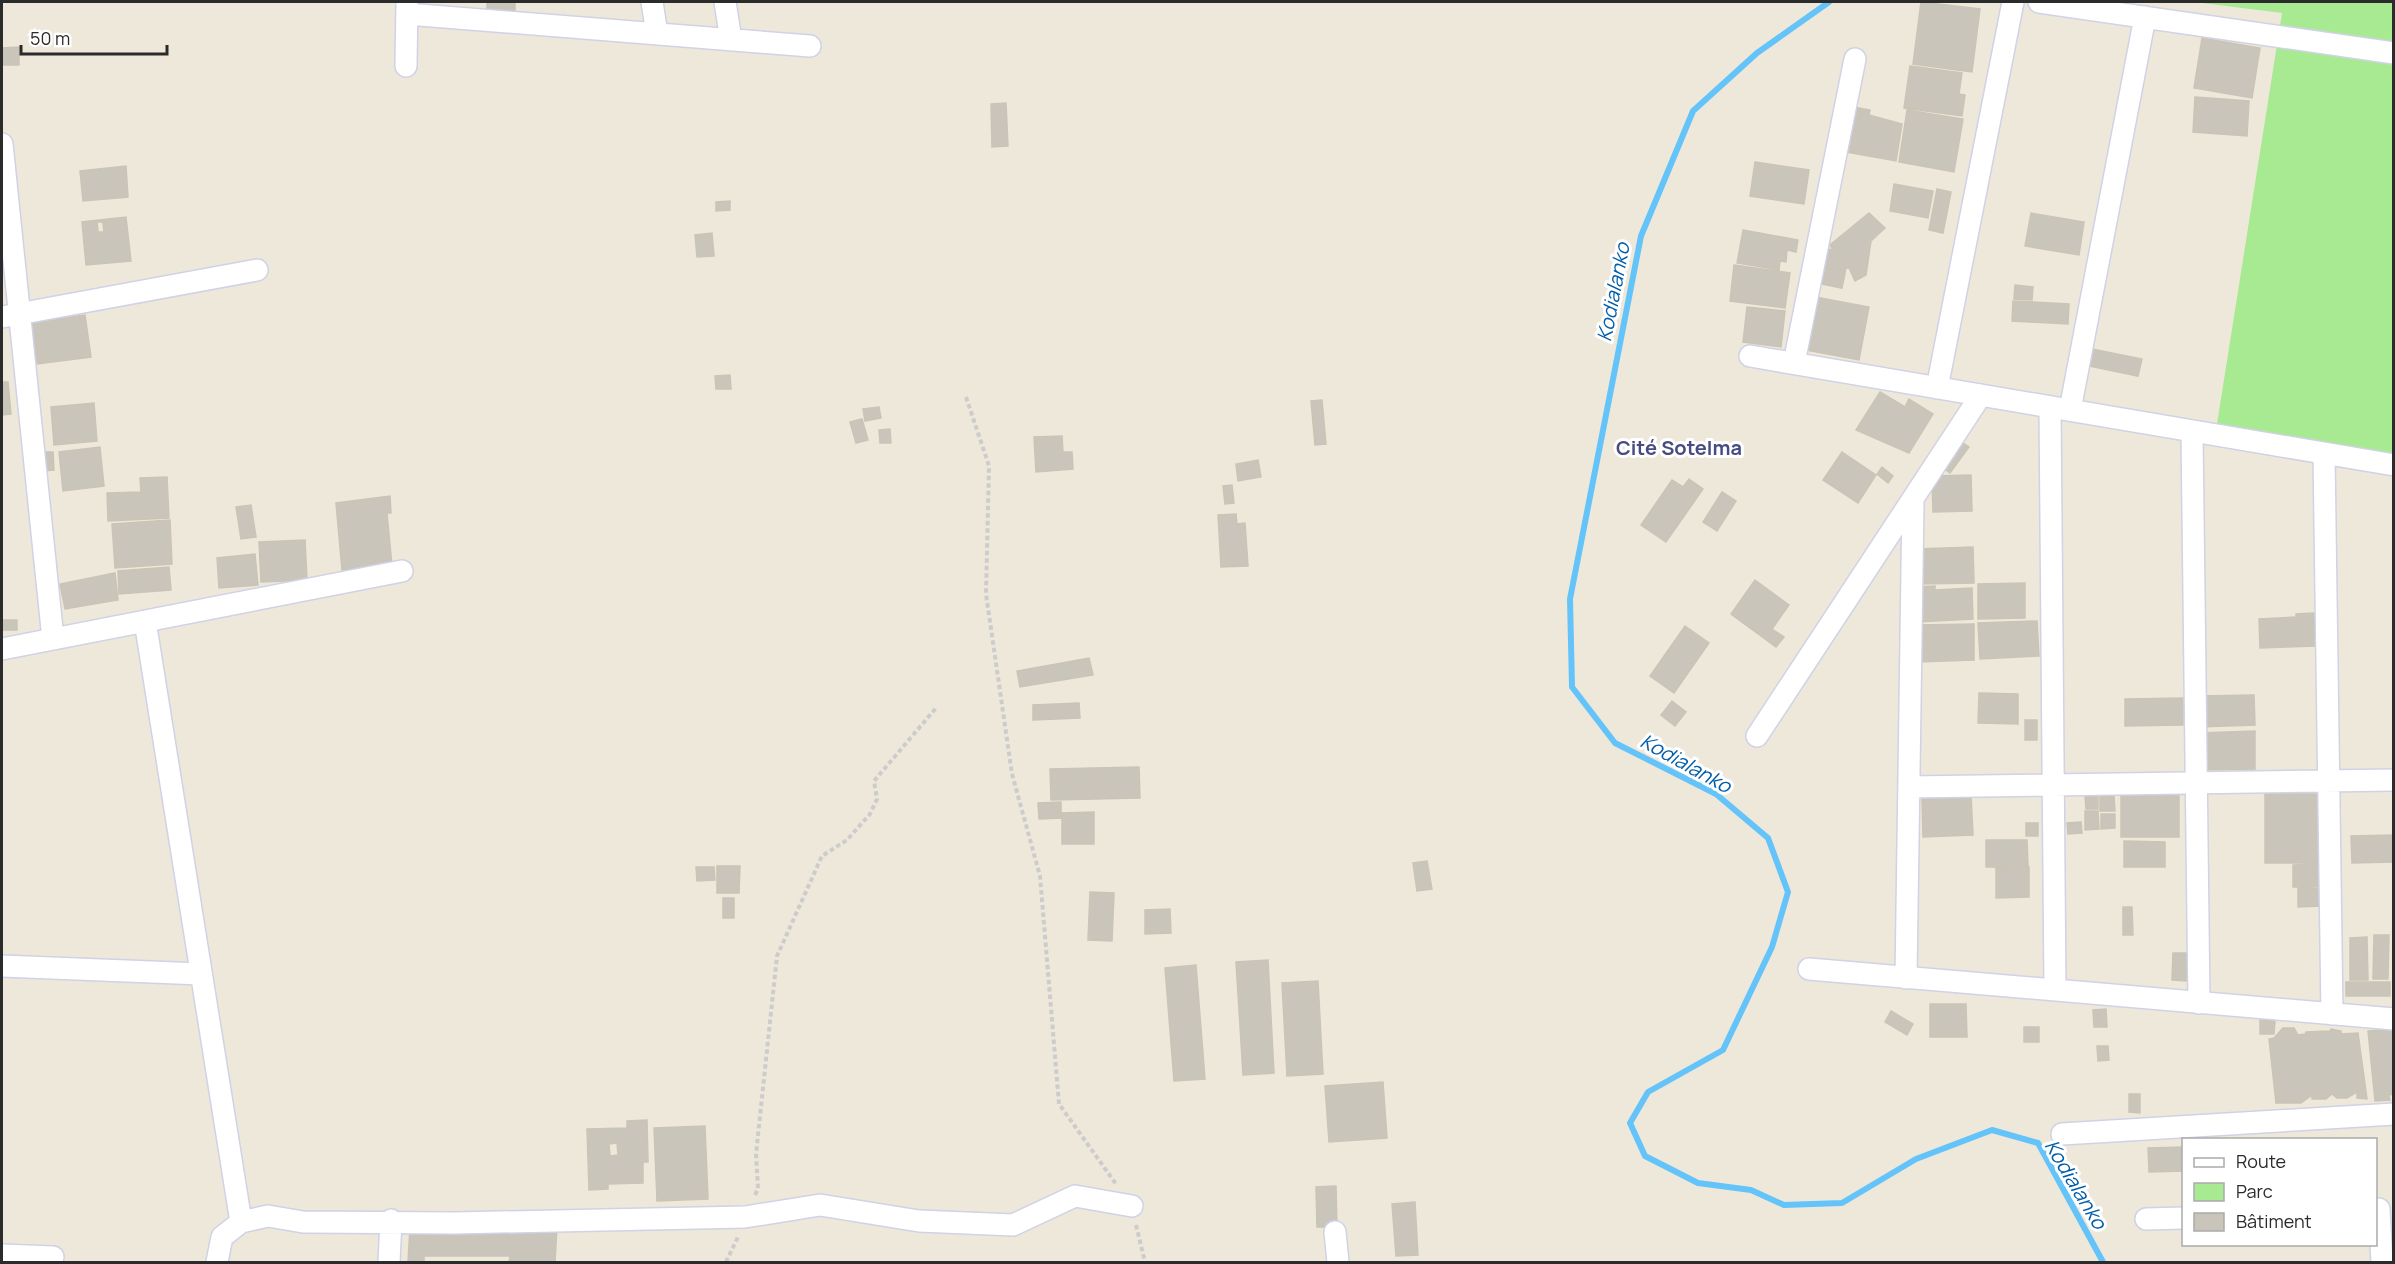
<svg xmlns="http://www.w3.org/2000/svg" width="2395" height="1264" font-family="Manrope,sans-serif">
<rect width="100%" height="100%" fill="#eee8db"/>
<path fill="#a8ea92" d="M2194 2H2393V458L2217 424 2282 13Z"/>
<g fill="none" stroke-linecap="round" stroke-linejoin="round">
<path stroke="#64c4fa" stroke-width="6" d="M1829 2 1757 53 1693 111 1641 236 1570 599 1572 687 1615 743 1716 794 1768 838 1788 892 1772 947 1723 1050 1648 1092 1630 1123 1645 1156 1698 1183 1751 1190 1784 1205 1842 1203 1916 1159 1992 1130 2038 1143 2103 1262"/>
</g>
<path fill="#c9c5bb" stroke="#cac4b5" stroke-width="1.5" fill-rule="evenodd" d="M487 2H515V12H487Z
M1921 2 1980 9 1972 72 1913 64Z
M2202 38 2260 48 2252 98 2194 88Z
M19 47V65H2V48Z
M1910 66 1962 73 1959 94 1965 95 1962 116 1904 108Z
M2195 97 2249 101 2247 136 2193 132Z
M1006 103 1008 146 992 147 991 104Z
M1848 106 1870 110 1869 115 1902 124 1896 161 1840 151Z
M1907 110 1963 119 1954 172 1899 162Z
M1755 162 1809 170 1804 204 1750 196Z
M126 166 128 197 83 201 80 171Z
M1894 184 1933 191 1928 218 1890 211Z
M1937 189 1951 192 1943 233 1929 230Z
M730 201V210L716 211V202Z
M1869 213 1885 228 1871 241 1866 275 1855 281 1849 268H1846L1842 288 1816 283 1821 248 1833 250 1830 245Z
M2031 213 2084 222 2079 255 2025 246Z
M126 217 131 261 86 265 82 222ZM97 222H103L104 232H98Z
M1743 230 1798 240 1796 252 1787 250 1786 262 1780 261 1779 270 1737 263Z
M712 233 714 256 697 257 695 235Z
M1734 265 1790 273 1785 308 1730 301Z
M2015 285 2033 287 2032 300 2014 299Z
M1810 296 1869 307 1859 360 1800 349Z
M2013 301 2069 304 2068 324 2012 321Z
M1747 307 1785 311 1781 347 1743 342Z
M85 315 91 357 37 364 31 322Z
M2087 348 2142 359 2138 376 2084 365Z
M730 375 731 389H716L715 376Z
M2 382H8L11 414 2 415Z
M1880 392 1905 407 1909 399 1933 414 1909 453 1856 430Z
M1322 400 1326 444 1315 445 1311 401Z
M94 403 97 441 54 445 51 407Z
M879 407 881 418 865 421 863 409Z
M862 419 868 440 856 443 850 422Z
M890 429 891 443H880L879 430Z
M1062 436 1063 452H1072L1073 469 1036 472 1034 437Z
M1957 439 1969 447 1950 473 1939 465Z
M100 447 104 486 63 491 59 452Z
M40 452H53L54 470 41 471Z
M1842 452 1876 475 1858 503 1823 480Z
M1258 460 1261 477 1238 481 1236 464Z
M1882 467 1893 476 1888 483 1877 474Z
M1971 475 1972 511 1933 512 1932 476Z
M167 477 169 518 108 521 107 493 141 492 140 478Z
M1689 479 1703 489 1666 542 1641 525 1672 480 1683 487Z
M1232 485 1234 503 1225 504 1223 486Z
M1722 492 1736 501 1717 531 1703 522Z
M390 496 391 513H387L392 566 342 570 336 503Z
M251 505 256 537 241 539 236 507Z
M1236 514 1237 524 1245 523 1248 566 1221 567 1218 515Z
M170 520 172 564 115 568 112 524Z
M305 540 307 580 261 582 259 542Z
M1973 547 1974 583 1918 584 1917 549Z
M255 554 258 585 219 588 217 558Z
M169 567 171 590 119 594 118 571Z
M115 573 118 600 65 609 60 584Z
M1755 580 1789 605 1772 629 1784 637 1776 647 1731 614Z
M2025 583V618L1978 619V584Z
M1935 586V590L1972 588 1973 619 1917 622 1915 587Z
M2314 613 2315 646 2260 648 2259 619 2296 617V614Z
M2 620H17V630H2Z
M2037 621 2039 656 1980 659 1978 623Z
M1974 624V660L1917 662 1916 625Z
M1685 626 1709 643 1674 693 1650 676Z
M1089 658 1093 675 1020 687 1017 671Z
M1979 693 2018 694V724L1978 723Z
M2254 695 2255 725 2198 727V696Z
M2183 698V725L2125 726V699Z
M1672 701 1686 712 1675 726 1661 715Z
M1079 703 1080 718 1033 720V705Z
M2025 720H2037V740H2025Z
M2255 731V769L2199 770 2198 733Z
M1139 767 1140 798 1051 800 1050 769Z
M2121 791H2179V837H2121Z
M2265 794H2319L2318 863H2265Z
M1971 795 1973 835 1923 837 1922 797Z
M2098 795V809H2086L2085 796Z
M2100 796H2114L2115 811H2100Z
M1061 802V818L1039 819 1038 803Z
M2085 811H2098L2099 829 2085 830Z
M1094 812V844H1062V813Z
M2101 814H2115V828L2101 829Z
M2081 822 2082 833 2068 834 2067 823Z
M2026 823H2038V836H2026Z
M2394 835V862L2352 863 2351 836Z
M1986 840H2027L2028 866 1986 867Z
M2124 841 2165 842V867H2124Z
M1427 861 1432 889 1417 891 1413 863Z
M2321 864 2322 886 2293 887V865Z
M717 866H740L739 893H717Z
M696 867H714L715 880 697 881Z
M2029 867V897L1996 898V868Z
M2298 888H2321V906L2298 907Z
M1090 892 1114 893 1112 941 1088 940Z
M723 898H734V918H723Z
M2123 907H2132L2133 935H2123Z
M1170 909 1171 933 1145 934V910Z
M2374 935H2389L2388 979H2373Z
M2367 937 2368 980H2350V938Z
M2173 953H2187V981L2172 980Z
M1268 960 1274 1073 1243 1075 1236 962Z
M1196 965 1205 1079 1174 1081 1165 968Z
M1318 981 1323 1074 1287 1076 1282 983Z
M2346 982H2390V996H2346Z
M1930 1004H1966L1967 1037H1930Z
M2106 1009 2107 1027H2094L2093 1010Z
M1891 1011 1913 1024 1907 1035 1885 1022Z
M2260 1020 2275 1021 2274 1034H2260Z
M2024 1027H2039V1042H2024Z
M2283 1028H2294L2298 1035 2305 1034 2306 1032 2330 1031 2331 1029 2341 1031V1034L2358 1033 2367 1099 2357 1098V1092L2347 1098H2337L2332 1094 2326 1099H2312V1095L2301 1103H2276L2269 1039 2274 1038Z
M2394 1029V1094L2389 1095 2390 1100 2375 1101 2368 1031Z
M2097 1046H2108L2109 1060 2098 1061Z
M1383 1082 1387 1138 1329 1142 1325 1086Z
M2129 1094H2140V1113L2129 1112Z
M647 1120 648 1162H643V1183L608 1184V1189L589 1190 587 1129 627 1128V1121ZM617 1143 618 1155 610 1156 609 1144Z
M705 1126 708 1199 657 1201 654 1128Z
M2184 1147V1171L2149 1172 2148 1148Z
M1336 1186 1337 1227H1317L1316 1187Z
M1415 1202 1418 1255 1396 1256 1392 1204Z
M410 1227H557L555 1262H509L510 1256H424V1262H408Z"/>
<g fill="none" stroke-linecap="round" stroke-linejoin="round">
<g stroke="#d0d2e5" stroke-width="24">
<path id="minor" d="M652 2 657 34
M725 2 731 40
M2039 2 2394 53
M407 14 810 46
M406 66 407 2
M2 144 53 639
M2 317 257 270
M1750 356 2394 465
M1794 363 1855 59
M1937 388 2013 2
M2050 407 2055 990
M2070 410 2145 17
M2192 431 2199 1003
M2324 454 2332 1014
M145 621 241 1222
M2 649 402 571
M1757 736 1981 395
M1909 787 2394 780
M2 966 201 974
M1809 969 2394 1019
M1906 978 1913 501
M2062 1134 2394 1114
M2379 1209 2382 1262
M2146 1219 2184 1218
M1335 1232 1338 1262
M2 1255 53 1257
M217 1262 222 1237 241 1222 268 1216 303 1222 455 1223 745 1217 820 1205 919 1221 1013 1225 1075 1196 1132 1206
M389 1262 391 1220"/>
</g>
<path stroke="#ccc" stroke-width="4" stroke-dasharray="4.5 3" stroke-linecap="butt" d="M966 397 989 466 986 594 1012 774 1040 876 1059 1104 1116 1184
M755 1195 758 1189 756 1154 777 956 822 856 847 840 870 814 877 799 874 781 936 708
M1136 1225 1145 1262
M726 1262 739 1235"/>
<use href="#minor" stroke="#fff" stroke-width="21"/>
</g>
<g text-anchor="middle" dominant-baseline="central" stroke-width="6" stroke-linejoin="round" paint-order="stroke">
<g font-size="20" font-style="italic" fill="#005ea9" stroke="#fff">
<text transform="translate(1613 292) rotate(-79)">Kodialanko</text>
<text transform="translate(1686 763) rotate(29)">Kodialanko</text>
<text transform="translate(2076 1184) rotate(59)">Kodialanko</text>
</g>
<g font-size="20" font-weight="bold" fill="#464b80" stroke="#fff">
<text x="1679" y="447">Cité Sotelma</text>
</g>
</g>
<rect width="2395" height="1264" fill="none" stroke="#2b2b2b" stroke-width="6"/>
<rect x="2182" y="1138" width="195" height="108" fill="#ffffff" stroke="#aaaaaa" stroke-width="1.5"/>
<rect x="2194" y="1158" width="30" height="9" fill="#ffffff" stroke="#aaaaaa" stroke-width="1.5"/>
<text x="2236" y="1168" font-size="18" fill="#2b2b2b">Route</text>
<rect x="2194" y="1183" width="30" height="18" fill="#a8ea92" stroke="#aaaaaa" stroke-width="1.5"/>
<text x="2236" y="1198" font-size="18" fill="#2b2b2b">Parc</text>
<rect x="2194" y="1213" width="30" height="18" fill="#c9c5bb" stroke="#aaaaaa" stroke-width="1.5"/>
<text x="2236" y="1228" font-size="18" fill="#2b2b2b">Bâtiment</text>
<path d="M21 45v9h146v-9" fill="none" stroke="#2b2b2b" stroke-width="3"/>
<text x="30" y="45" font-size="18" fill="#2b2b2b" stroke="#ffffff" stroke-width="4.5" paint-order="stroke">50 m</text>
</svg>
